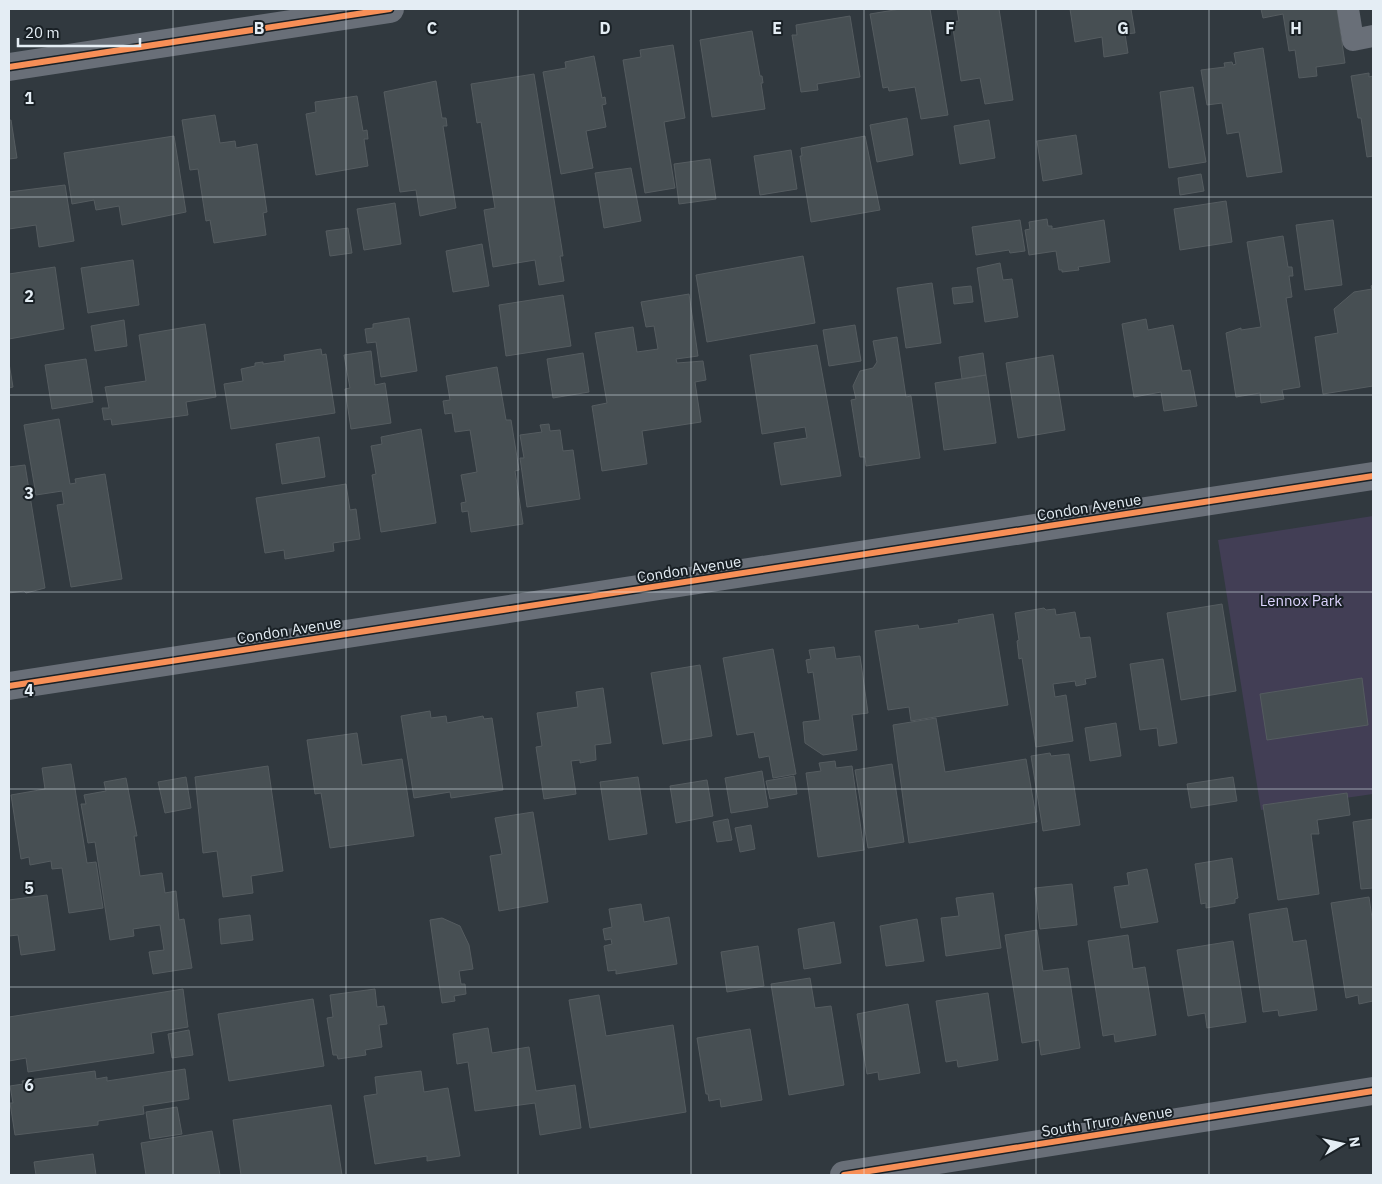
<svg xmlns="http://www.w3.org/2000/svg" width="1382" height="1184" font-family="'IBM Plex Sans',sans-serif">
<rect width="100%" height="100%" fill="#31393f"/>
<path fill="#423e55" d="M1373 516V794L1261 810 1218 540Z"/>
<path fill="#474f53" stroke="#555c60" d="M900 9H930L948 115 921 119 915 87 889 91 888 87 883 88 870 14Z
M957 9H999L1013 100 985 104 980 78 961 81 952 22 959 21Z
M1070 9H1131L1135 33 1125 34 1128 53 1104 57 1102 37 1075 42Z
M1261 9H1337L1345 63 1316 67 1317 76 1299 78 1295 50 1289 51 1283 14 1263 18Z
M850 16 860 77 817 84 818 90 801 92 792 35H797L796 25Z
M752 31 760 76H762L763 83H761L765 109 712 117 700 40Z
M673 45 685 118 664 122 675 188 645 193 623 60 641 57 640 50Z
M1263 48 1282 172 1247 177 1239 132 1227 134 1222 103 1207 105 1201 70 1225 67 1224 63 1232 62 1233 65 1236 64 1234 53Z
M594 56 602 98 605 97 606 104 602 105 606 127 586 131 593 168 561 174 543 72 566 68 565 62Z
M1369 73V77L1373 76V156L1367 157 1361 118H1358L1351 76Z
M534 74 563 256H560L564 281 539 285 535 260 493 267 484 210 495 208 481 122 477 123 471 84Z
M436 81 442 118H446L447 126H443L456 208 420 216 416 190 400 192 384 92Z
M1193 87 1206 162 1169 168 1160 92Z
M357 96 363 131 367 130 368 139H364L368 166 316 175 306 114 316 112 315 102Z
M215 115 220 143 235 141 236 148 257 144 267 212 263 213 266 235 214 243 210 220 206 221 198 169 190 170 182 120Z
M907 118 913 155 877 162 870 125Z
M9 120H11L17 158 9 159Z
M989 120 995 158 960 164 954 126Z
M1076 135 1082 174 1043 181 1037 141Z
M174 136 186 212 122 225 119 206 96 210 94 200 72 204 64 153Z
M865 136 880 210 811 222 800 156H802L801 148Z
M791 150 797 189 760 195 754 156Z
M710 159 716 199 679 204 674 164Z
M631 168 641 221 604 228 595 173Z
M1201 174 1204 191 1180 195 1178 178Z
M65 185 74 241 39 247 36 225 9 229V192Z
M1226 201 1232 242 1180 250 1174 209Z
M395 203 401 244 364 250 357 209Z
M1047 219 1048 226H1052V229L1104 220 1110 262 1078 267 1079 270 1062 272V270H1059L1056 251 1029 255 1025 230 1030 229 1029 222Z
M1020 220 1025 251 1010 253 1009 250 976 255 972 227Z
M1333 220 1342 285 1305 290 1296 225Z
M348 228 352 253 330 256 326 231Z
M1283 236 1288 267H1292L1293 276H1289L1292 297 1286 298 1300 387 1282 390 1284 399 1261 403 1260 393 1236 397 1226 333 1241 328V330L1261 327 1247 242Z
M482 244 489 286 453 292 446 251Z
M803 256 815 323 707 342 696 275Z
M133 260 139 305 88 313 81 268Z
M1000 263 1003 280 1012 279 1018 317 985 322 977 268Z
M55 267 64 329 9 339V274Z
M932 283 941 343 906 348 897 288Z
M1373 285V386L1323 394 1315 337 1338 333 1334 309 1354 292 1372 289 1371 286Z
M971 286 973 302 954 304 952 288Z
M689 294 698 356 676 359 677 363 703 361 706 380 695 382 701 422 642 431 647 464 602 471 592 406 607 403 595 333 633 327 637 352 658 349 654 326 646 327 641 302Z
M563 295 571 346 506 356 499 305Z
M409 318 417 371 381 377 376 342 367 343 365 329 373 328V324Z
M1146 319 1148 330 1173 325 1182 371 1190 370 1197 406 1164 411 1161 392 1134 397 1122 324Z
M124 320 127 346 95 351 91 326Z
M205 324 216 397 186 402 188 415 112 425 111 419 104 420 102 408H109L105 387 146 381 139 335Z
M855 325 861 361 829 366 823 330Z
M897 337 906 397 911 396 920 458 866 466 865 457H860L851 400 856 399 853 386 860 371 873 368 877 362 873 341Z
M817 345 841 476 781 485 774 443 807 438 805 427 762 434 750 355Z
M321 349 322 355 326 354 335 413 231 429 224 384 243 381 241 369 255 366V363L263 362V364L285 361 284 355Z
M371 351 375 385 385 383 391 423 351 429 345 389 350 388 344 355Z
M583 353 589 392 553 398 547 359Z
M983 353 986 375 962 379 959 357Z
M1053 355 1065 430 1018 438 1006 363Z
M86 359 93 402 52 409 45 365Z
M9 363 13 387 9 388Z
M497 367 506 420H511L519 470 515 471 523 524 471 532 468 511 462 512 461 503 466 502 461 475 477 472 470 430 455 432 452 413 445 414 443 401 450 400 446 376Z
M986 375 996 443 944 450 935 383Z
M59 419 70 484 76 483 75 479 105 474 122 579 71 587 57 505 64 504 62 491 36 495 24 425Z
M549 424 550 431 560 430 563 451 573 450 580 499 527 507 520 458H524L520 435 542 432 540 425Z
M421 429 436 523 381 532 372 475 376 474 371 446 382 444 381 437Z
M319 437 325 477 282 484 276 444Z
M25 465 45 588 26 593 24 591 9 593V467Z
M346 484 350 510 356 509 360 539 333 543 334 551 285 559 284 550 265 553 256 498Z
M1222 604 1236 691 1181 700 1167 613Z
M1044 608 1046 610 1055 609 1056 615 1075 612 1080 638 1090 637 1096 677 1085 679 1086 684 1076 686 1075 681 1053 684 1055 697 1066 695 1073 741 1036 747 1022 658 1019 659 1017 641 1019 640 1015 613Z
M993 614 1008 705 911 721 909 707 888 710 875 631 918 625 919 629 959 623 958 620Z
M834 647 836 659 860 656 868 713 852 715 857 750 823 755 805 743 803 722 820 720 813 672 808 673 806 660 811 659 809 650Z
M773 649 796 774 773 778 769 756 759 758 754 732 737 735 723 658Z
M1163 659 1177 743 1159 746 1157 728 1140 730 1130 664Z
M700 665 712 736 663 744 651 673Z
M1362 678 1368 725 1267 740 1260 694Z
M603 688 611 743 595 745 596 760 580 763V760L571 761 576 794 544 799 536 747 542 746 537 713 578 707 576 692Z
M430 711 431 718 446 716 447 723 483 716 484 719 492 718 503 790 451 798 450 792 414 798 401 716Z
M936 718 945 772 1026 759 1037 822 909 843 893 725Z
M1116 723 1121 756 1090 761 1085 728Z
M357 733 362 765 402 759 414 836 330 848 321 793 315 794 307 740Z
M1050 753 1051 756 1069 754 1080 825 1043 831 1031 756Z
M835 761 836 768 852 766 864 850 818 857 806 773 821 771 819 763Z
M71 764 87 863 96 862 103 908 69 913 62 868 52 869 51 861 30 865 29 857 21 859 11 795 45 789 42 768Z
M892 764 904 842 868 848 855 770Z
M268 766 283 871 251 876 253 893 223 897 217 851 203 853 195 777Z
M762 771 768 807 731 813 725 778Z
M794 776 797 794 770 799 766 781Z
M186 777 191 808 165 813 158 782Z
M638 777 647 834 609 840 600 782Z
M1233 777 1237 801 1191 808 1187 784Z
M126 778 137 836H134L140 876 162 873 165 893 176 891 179 920 184 919 192 968 153 974 149 952 164 950 160 925 133 929 134 936 110 940 95 842 88 843 81 804H86L84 795 106 791 104 782Z
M707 780 713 816 676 823 670 786Z
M1347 793 1350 815 1317 820 1319 834H1311L1319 894 1278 900 1263 805Z
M533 812 548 902 499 911 490 856 502 854 495 818Z
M728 819 732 840 717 842 713 822Z
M1373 819V888L1361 889 1353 822Z
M751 825 755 849 740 852 735 828Z
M1232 858 1238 898 1235 899V903L1206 908V903L1201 904 1195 864Z
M1147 869 1158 922 1121 928 1114 887 1129 885 1127 873Z
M1072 884 1077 925 1040 929 1035 888Z
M993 893 1001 948 946 956 941 918 959 916 956 898Z
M47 895 55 950 21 955 18 935 9 936V900Z
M1369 897 1373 925V1001L1359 1004 1358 995 1346 998 1331 903Z
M641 904 644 922 669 917 677 964 616 974V970L608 971 604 946 612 944 611 939 605 940 603 929 612 927 609 909Z
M1287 908 1293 942 1306 940 1317 1010 1279 1016 1278 1010 1263 1012 1249 914Z
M250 915 253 940 221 944 219 919Z
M442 918 460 926 469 945 473 969 459 971 461 984H465L466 994 454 996 455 1001 442 1003 430 920Z
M917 919 924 961 886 966 880 926Z
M834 922 841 963 804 969 798 929Z
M1037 930 1043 971 1068 968 1080 1048 1041 1055 1039 1040 1022 1043 1005 935Z
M1128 935 1133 969 1145 967 1156 1035 1115 1042 1114 1034 1103 1036 1088 941Z
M1233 941 1246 1022 1207 1028 1205 1013 1188 1016 1177 950Z
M758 946 764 986 727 992 721 952Z
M810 978 815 1008 831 1006 844 1085 789 1095 771 984Z
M183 989 188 1027 151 1033 154 1053 28 1072 26 1058 9 1061V1017Z
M375 989 377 1007 384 1006 387 1024 379 1025 382 1047 365 1050 366 1055 338 1059 337 1055H333L327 1018 333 1017 330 995Z
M988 993 998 1060 958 1067 957 1060 946 1062 936 1001Z
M599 995 606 1036 673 1025 686 1112 590 1128 569 1000Z
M313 999 324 1066 229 1081 218 1014Z
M908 1004 920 1073 879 1080 878 1072 867 1074 857 1014Z
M488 1028 492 1053 529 1047 536 1091 575 1085 581 1128 540 1135 535 1103 475 1111 468 1062 457 1064 453 1034Z
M750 1029 762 1100 721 1107 720 1099 709 1101 708 1094H706L697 1038Z
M189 1030 193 1055 172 1058 168 1034Z
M185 1069 189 1099 143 1106 144 1114 98 1121V1125L15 1135 10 1103H13L10 1086 23 1084 22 1081 95 1071 96 1079 107 1077V1081Z
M421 1071 424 1092 448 1088 460 1156 427 1161V1156L375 1164 364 1096 377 1094 375 1077Z
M331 1105 342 1175H241L233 1120Z
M177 1107 182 1134 150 1139 146 1112Z
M212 1131 220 1175H146L141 1143Z
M93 1154 96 1175H36L34 1162Z"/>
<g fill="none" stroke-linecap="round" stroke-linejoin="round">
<path stroke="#696f78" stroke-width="22" d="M1348 9 1353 40 1373 36"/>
<path stroke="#696f78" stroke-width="28" d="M9 67 390 9
M9 686 1373 476
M844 1175 1373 1091"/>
<g stroke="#192025" stroke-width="9">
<path id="cycleway" d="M9 67 390 9
M9 686 1373 476
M844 1175 1373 1091"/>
</g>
<use href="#cycleway" stroke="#f78f57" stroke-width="6"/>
</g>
<path fill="none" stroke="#e4edf4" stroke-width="1" stroke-opacity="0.55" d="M173 9V1175M346 9V1175M518 9V1175M691 9V1175M864 9V1175M1036 9V1175M1209 9V1175M9 197H1373M9 395H1373M9 592H1373M9 789H1373M9 987H1373"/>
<g text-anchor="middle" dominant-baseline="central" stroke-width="4" stroke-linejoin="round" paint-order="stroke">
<g font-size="15" fill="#e4edf4" stroke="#192025">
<text transform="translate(1089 507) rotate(-9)">Condon Avenue</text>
<text transform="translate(689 569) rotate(-9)">Condon Avenue</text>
<text transform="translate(289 630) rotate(-9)">Condon Avenue</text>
<text transform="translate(1107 1121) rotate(-9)">South Truro Avenue</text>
</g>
<g font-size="15" fill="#ddd4fe" stroke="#192025">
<text x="1301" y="600">Lennox Park</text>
</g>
</g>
<g font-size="16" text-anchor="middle" font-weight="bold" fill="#e4edf4" stroke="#192025" stroke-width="4" stroke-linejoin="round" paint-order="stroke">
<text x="259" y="34">B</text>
<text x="432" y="34">C</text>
<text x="605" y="34">D</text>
<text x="777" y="34">E</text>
<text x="950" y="34">F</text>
<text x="1123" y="34">G</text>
<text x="1296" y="34">H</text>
<text x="29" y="104">1</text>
<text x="29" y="302">2</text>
<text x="29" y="499">3</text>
<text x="29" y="696">4</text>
<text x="29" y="894">5</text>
<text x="29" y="1091">6</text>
</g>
<rect width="1382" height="1184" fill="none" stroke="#e4edf4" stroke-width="20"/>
<g transform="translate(1342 1144) rotate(81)" stroke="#192025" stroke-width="4" paint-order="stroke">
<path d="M0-4L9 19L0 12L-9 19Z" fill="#e4edf4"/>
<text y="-8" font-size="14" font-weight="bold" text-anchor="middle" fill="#e4edf4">N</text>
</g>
<path d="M18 38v8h122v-8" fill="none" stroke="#e4edf4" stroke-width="2.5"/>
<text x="25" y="38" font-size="15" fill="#e4edf4" stroke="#192025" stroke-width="4" paint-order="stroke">20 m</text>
</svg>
